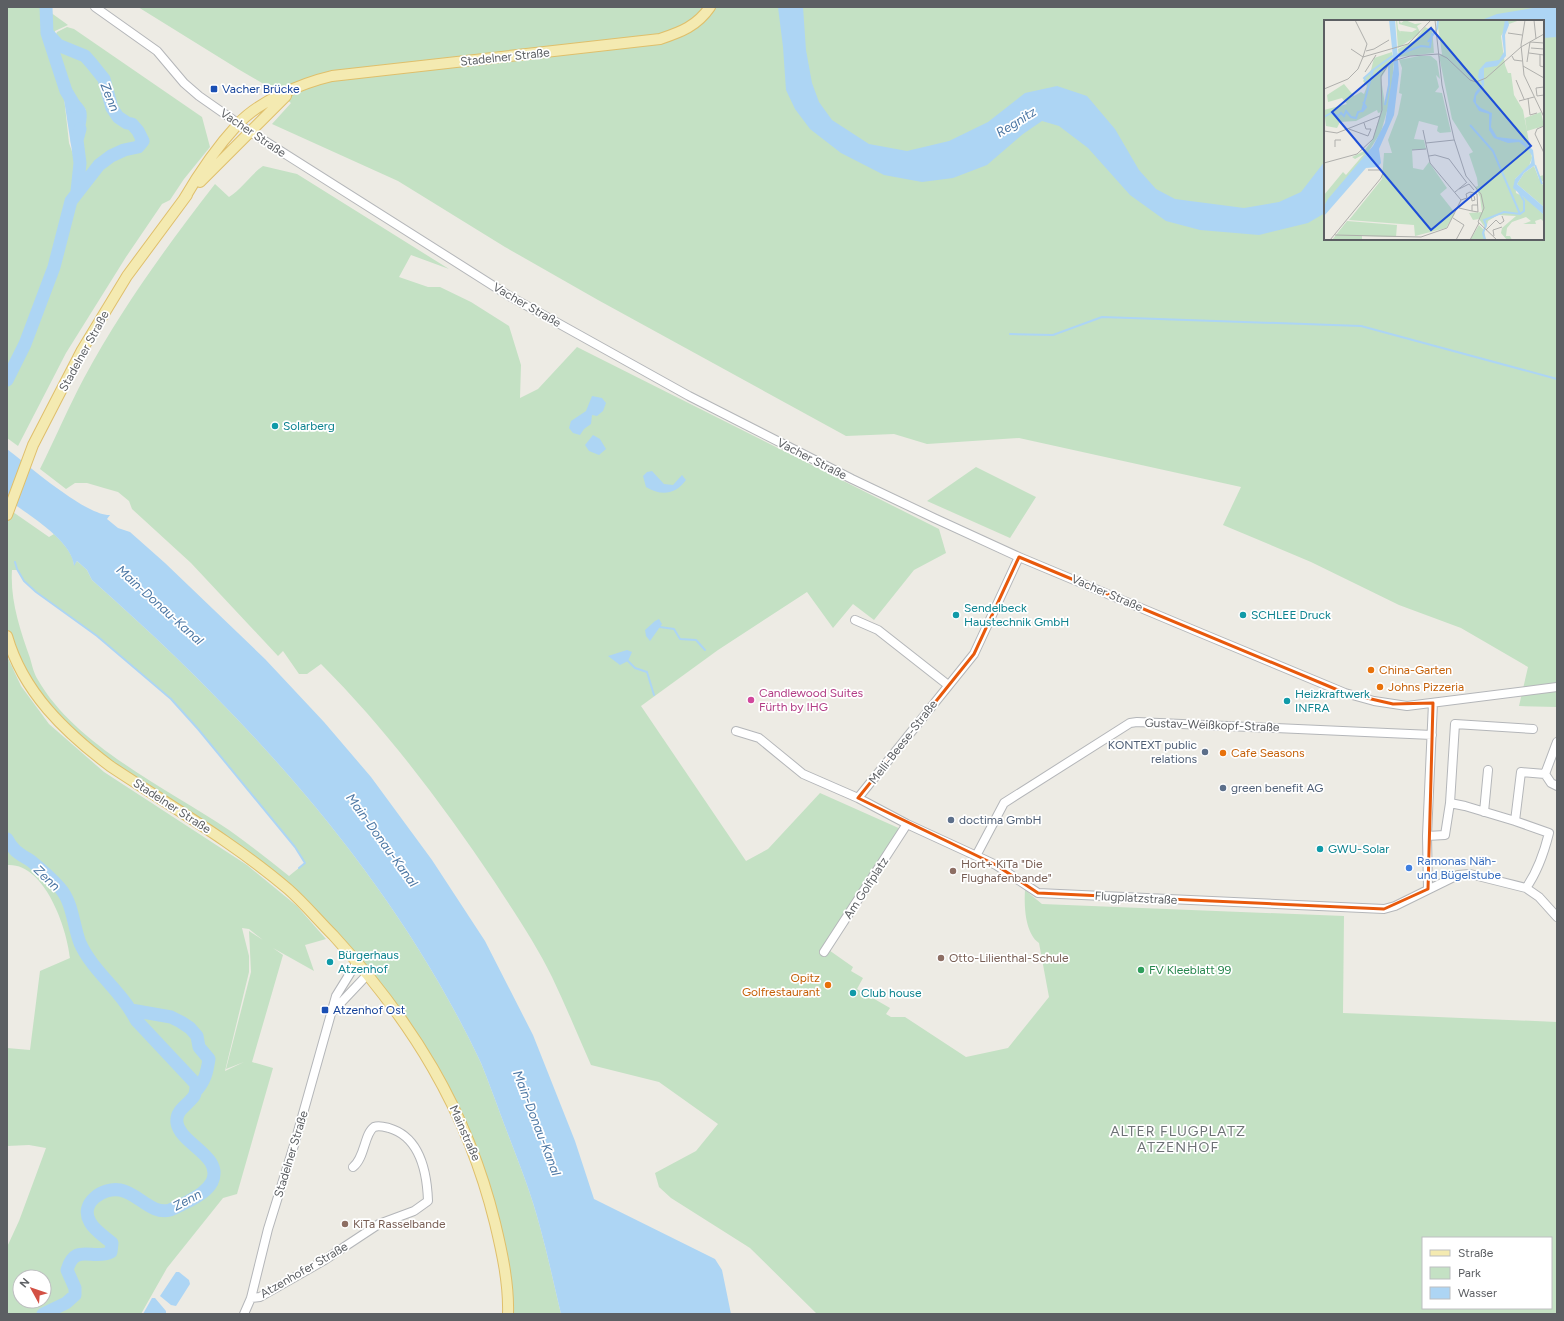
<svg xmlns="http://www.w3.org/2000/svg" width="1564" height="1321" font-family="Figtree,sans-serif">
<rect width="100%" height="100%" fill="#edebe4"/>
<path fill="#c4e1c4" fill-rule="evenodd" d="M7 7H43L68 25 55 31 52 43 57 32 67 27 74 29 202 117 210 147 184 179 170 200 162 204 126 257 66 353 18 446 7 438ZM55 57 71 92 86 110V119L81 142 82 180 69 143 63 88Z
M138 7H1552L1557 9V707L1519 706 1528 667 1461 628 1399 605 1311 562 1223 525 1241 487 1019 438 927 444 894 434 846 436 598 300 505 247 398 181 272 124 291 103 274 90 238 69ZM1325 21H1543V239H1325Z
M263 166 297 174 449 269 411 255 399 277 428 287H440L471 302 509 326 521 365 520 398 538 389 577 347 939 529 946 553 914 570 874 620 853 604 833 628 807 592 718 650 641 706 746 861 768 849 820 793 903 830 826 948 853 967 851 971 863 978 857 989 890 1008 886 1014 891 1017H905L966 1057 1008 1048 1049 997 1039 943C1025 933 1024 906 1025 890L1042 904 1344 916 1343 1013 1557 1022V1314H817L750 1248 671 1198 659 1187 655 1173 696 1151 718 1124 659 1082 591 1065C578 1036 566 1006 552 977 536 944 514 912 494 881 442 804 387 730 321 664L307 674H299L283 651 278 656 191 563 132 509 129 501 118 492 104 488 87 483H75L66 489 40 469C55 439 68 408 84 378 121 309 167 246 215 184L229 197C243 188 250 175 263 166ZM1423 1238H1551V1308H1423Z
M976 467 1036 497 1010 538 927 501Z
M13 512 49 537 54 534C62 542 73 553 74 565L77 561 87 570 92 580C247 717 392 874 481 1063 488 1080 494 1097 500 1113 514 1151 530 1188 540 1227 548 1256 554 1285 561 1314H508L505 1276 474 1152 394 1007 291 891 137 784 44 706 7 636V515ZM12 570H17L24 581 36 592 97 636 171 699 198 729 295 847 305 863 289 876C269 860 250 845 229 830 168 789 76 746 38 680 34 674 32 665 30 658 20 630 10 600 12 570Z
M7 656 21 686 49 724 104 772 247 865 297 906 326 939 305 945 314 971 273 948 283 955 252 1062 273 1068 237 1194 223 1198 167 1268 141 1314H7V1247L19 1221 46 1148 29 1145 7 1146V1048L30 1050 40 971 70 958C67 927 44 862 7 865ZM242 928 249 929 263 940 249 931 251 972 226 1069 244 1062 225 1071 249 972V956ZM20 1277H44V1301H20Z"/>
<path fill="#add5f4" d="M778 7H803L806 50 812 83 819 102 832 120 869 144 907 151 949 141 988 122 1025 93 1057 86 1087 96 1115 129 1139 170 1156 189 1175 199 1244 208 1279 202 1301 192 1325 161V213L1308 223 1259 235 1200 230 1166 221 1130 195 1088 148 1059 126 1042 121 1023 134 987 165 953 178 922 182 884 175 841 153 810 129 795 109 786 90 783 47Z
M1539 7H1557V37L1543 38V21H1479L1497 14Z
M66 91C72 93 84 104 86 110 89 119 82 145 73 148L71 145 63 93Z
M592 396 602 398 606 403 603 411 597 416 592 415 591 424 584 429 580 435 573 433 569 428 571 421 586 411Z
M593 435 600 439 606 449 599 455 589 451 585 445Z
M7 449C28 465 86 516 110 515L107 519 118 528 130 532 165 563 265 659 324 722 371 777 432 860 485 941 533 1035 575 1141 594 1199 715 1259 722 1270 731 1314H561C554 1285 548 1256 540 1227 530 1188 514 1151 500 1113 494 1097 488 1080 481 1063 392 874 247 717 92 580L87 570 77 561 74 566C72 540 27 514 7 499Z
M652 471 664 484 673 485 682 475 686 480C675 495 661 496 646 487L643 476 647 472Z
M659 619 662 624 650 641 646 636 645 630 655 621Z
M627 650 632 652 628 661 620 665 608 656Z
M176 1272H179L189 1280 190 1284 176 1306 171 1305 160 1296Z
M152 1298H155L166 1311V1314H143Z"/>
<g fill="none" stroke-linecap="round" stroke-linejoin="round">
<path stroke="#add5f4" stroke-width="2" d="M1010 334 1053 335 1102 317 1361 326 1557 379
M15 562 17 569 24 581 36 592 97 636 171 699 198 729 295 847 305 863 299 868
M660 627 674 629 680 639 696 640 705 650
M628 661 635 668 647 672 654 695"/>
<path stroke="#add5f4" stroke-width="13" d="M46 7 47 33 66 91 75 106
M77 191 80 163 77 140 80 129
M7 380 25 344 54 267 71 201 99 165 111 156 124 150 138 147 143 141 138 131 132 124 127 123 118 117 112 108 104 79 92 64 85 56 58 45 47 33
M7 839C13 851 20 854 31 861 41 869 52 879 60 888 73 903 73 925 80 943 93 972 122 991 136 1020L196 1084C196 1088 196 1093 194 1096 188 1105 175 1110 177 1123 181 1145 224 1156 212 1182 207 1191 198 1196 189 1201 183 1204 176 1208 170 1210 151 1215 138 1193 120 1190 103 1187 79 1203 90 1222 94 1230 105 1237 112 1243L111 1252C93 1261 75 1242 67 1270L75 1288V1295L66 1303 43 1314
M131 1010 171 1017 181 1022 190 1028 197 1036 199 1047 209 1059C207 1072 205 1081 196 1091"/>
<g stroke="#b4b6b9" stroke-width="10">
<path id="minor" d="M95 7 157 51 184 83 199 96 249 131 511 297 689 396 852 479 934 518 1019 557 1203 634 1345 693 1374 701 1407 706 1557 687
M855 620 878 630 948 685
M736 731 759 738 803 774 858 798 907 824 996 865 1038 893 1384 909 1395 906 1458 875 1470 874 1526 888 1539 897 1557 917
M1545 774 1551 783 1557 786
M858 798 974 654 1019 557
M1450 803 1465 806 1515 821
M1484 812 1488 770
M1427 836 1445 835 1450 803 1455 724 1533 729
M976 856 1004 803 1130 723 1137 722 1432 735
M1526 888C1538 871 1544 853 1549 833L1515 821 1521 772 1545 774 1557 742
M1428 889 1427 836 1433 703
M824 952 907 824
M334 1010 368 974
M251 1298 260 1297 323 1261 379 1224 414 1211 428 1201C427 1172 420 1137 389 1128 385 1127 379 1125 374 1127 364 1134 365 1158 353 1167
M244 1314 251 1298 268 1229 295 1142 336 996 357 962"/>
</g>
<g stroke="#dfbf6b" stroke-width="12">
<path id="major" d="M200 182 286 96
M184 199C199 173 217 147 238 124 259 101 302 83 332 76L660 39C681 32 697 26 710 7
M7 515 33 445 82 350 127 276 187 195
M7 636C23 692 65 732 110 766 170 806 233 842 288 889 304 903 318 920 333 935 411 1020 467 1109 495 1223 502 1252 509 1284 508 1314"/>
</g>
<use href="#minor" stroke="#fff" stroke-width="8"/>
<use href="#major" stroke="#f4eab1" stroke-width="10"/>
</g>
<path fill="none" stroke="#e8590c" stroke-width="3" stroke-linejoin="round" d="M1019 557 1345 693 1393 704 1433 703 1428 889 1384 909 1038 893 996 865 858 798 974 654Z"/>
<g fill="#1a4fb4" stroke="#fff" stroke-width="1.5">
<rect x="210" y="85" width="8" height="8" rx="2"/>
<rect x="321" y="1006" width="8" height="8" rx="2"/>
</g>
<g fill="#0f9aa8" stroke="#fff" stroke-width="1.5">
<circle cx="275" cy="426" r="4"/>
<circle cx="956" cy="615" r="4"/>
<circle cx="1243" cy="615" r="4"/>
<circle cx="1287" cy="701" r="4"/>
<circle cx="1320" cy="849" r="4"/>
<circle cx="330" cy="962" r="4"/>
<circle cx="853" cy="993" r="4"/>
</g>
<g fill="#e8710a" stroke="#fff" stroke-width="1.5">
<circle cx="1371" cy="670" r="4"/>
<circle cx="1380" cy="687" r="4"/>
<circle cx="1223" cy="753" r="4"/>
<circle cx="828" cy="985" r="4"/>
</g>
<circle fill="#d1479c" stroke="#fff" stroke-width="1.5" cx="751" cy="700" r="4"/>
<g fill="#5c6f8a" stroke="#fff" stroke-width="1.5">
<circle cx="1205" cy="752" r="4"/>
<circle cx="1223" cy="788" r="4"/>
<circle cx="951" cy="820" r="4"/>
</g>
<circle fill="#3f7fe0" stroke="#fff" stroke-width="1.5" cx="1409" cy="868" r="4"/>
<g fill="#8d6e63" stroke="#fff" stroke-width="1.5">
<circle cx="953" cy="871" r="4"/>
<circle cx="941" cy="958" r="4"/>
<circle cx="345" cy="1224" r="4"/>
</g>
<circle fill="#2e9e5b" stroke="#fff" stroke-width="1.5" cx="1141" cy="970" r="4"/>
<g text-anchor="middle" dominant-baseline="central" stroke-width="3.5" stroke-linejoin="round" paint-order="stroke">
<g font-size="12" fill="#5c5f63" stroke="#fff">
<text transform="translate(505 57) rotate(-6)">Stadelner Straße</text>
<text transform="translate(253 133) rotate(34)">Vacher Straße</text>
<text transform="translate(527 305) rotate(30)">Vacher Straße</text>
<text transform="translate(84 351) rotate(-61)">Stadelner Straße</text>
<text transform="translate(812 459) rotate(27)">Vacher Straße</text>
<text transform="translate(1107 593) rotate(23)">Vacher Straße</text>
<text transform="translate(1212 725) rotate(2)">Gustav-Weißkopf-Straße</text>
<text transform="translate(903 742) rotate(-52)">Melli-Beese-Straße</text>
<text transform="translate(172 806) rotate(33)">Stadelner Straße</text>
<text transform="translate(866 888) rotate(-57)">Am Golfplatz</text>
<text transform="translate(1136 898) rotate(3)">Flugplatzstraße</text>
<text transform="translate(465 1133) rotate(66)">Mainstraße</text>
<text transform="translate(291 1154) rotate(-73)">Stadelner Straße</text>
<text transform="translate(304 1270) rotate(-30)">Atzenhofer Straße</text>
</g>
<g font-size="12" fill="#164399" stroke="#fff" text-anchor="start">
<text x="222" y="89">Vacher Brücke</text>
<text x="333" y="1010">Atzenhof Ost</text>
</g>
<g font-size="12" fill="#0d838f" stroke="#fff" text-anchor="start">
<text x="283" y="426">Solarberg</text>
<text x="964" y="608">Sendelbeck<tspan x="964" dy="14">Haustechnik GmbH</tspan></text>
<text x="1251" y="615">SCHLEE Druck</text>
<text x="1295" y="694">Heizkraftwerk<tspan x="1295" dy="14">INFRA</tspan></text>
<text x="1328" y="849">GWU-Solar</text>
<text x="338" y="955">Bürgerhaus<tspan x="338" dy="14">Atzenhof</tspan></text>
<text x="861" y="993">Club house</text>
</g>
<g font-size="12" fill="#c56008" stroke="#fff" text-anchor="start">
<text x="1379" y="670">China-Garten</text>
<text x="1388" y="687">Johns Pizzeria</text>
<text x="1231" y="753">Cafe Seasons</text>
<text x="820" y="978" text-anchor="end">Opitz<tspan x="820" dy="14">Golfrestaurant</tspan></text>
</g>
<g font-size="12" fill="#b23c85" stroke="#fff" text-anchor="start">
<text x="759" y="693">Candlewood Suites<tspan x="759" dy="14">Fürth by IHG</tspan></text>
</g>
<g font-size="12" fill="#4e5e75" stroke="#fff" text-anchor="start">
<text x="1197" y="745" text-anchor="end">KONTEXT public<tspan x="1197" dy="14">relations</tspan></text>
<text x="1231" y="788">green benefit AG</text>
<text x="959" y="820">doctima GmbH</text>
</g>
<g font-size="12" fill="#366cbe" stroke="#fff" text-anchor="start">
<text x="1417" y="861">Ramonas Näh-<tspan x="1417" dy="14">und Bügelstube</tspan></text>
</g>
<g font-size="12" fill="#785e54" stroke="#fff" text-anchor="start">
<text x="961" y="864">Hort+ KiTa "Die<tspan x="961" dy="14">Flughafenbande"</tspan></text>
<text x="949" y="958">Otto-Lilienthal-Schule</text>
<text x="353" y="1224">KiTa Rasselbande</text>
</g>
<g font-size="12" fill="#27864d" stroke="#fff" text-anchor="start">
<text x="1149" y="970">FV Kleeblatt 99</text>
</g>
<g font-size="13" font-style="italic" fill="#4c77a4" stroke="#fff">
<text transform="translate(110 97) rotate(68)">Zenn</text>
<text transform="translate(1016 122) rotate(-32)">Regnitz</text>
<text transform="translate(160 605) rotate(42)">Main-Donau-Kanal</text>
<text transform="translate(382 840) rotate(54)">Main-Donau-Kanal</text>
<text transform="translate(47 878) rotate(44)">Zenn</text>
<text transform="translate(537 1123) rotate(69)">Main-Donau-Kanal</text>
<text transform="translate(187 1200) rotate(-28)">Zenn</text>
</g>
<g font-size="14" letter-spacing="1" fill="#6d7175" stroke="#fff">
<text x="1178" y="1131">ALTER FLUGPLATZ<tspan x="1178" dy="16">ATZENHOF</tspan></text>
</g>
</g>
<g transform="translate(1324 20)">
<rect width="220" height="220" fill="#edebe4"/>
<path d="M72 0H73L74 9 77 13 76 11 88 12 93 9 75 4V0L77 3 81 0 91 4 98 3 93 6 96 12 94 15 74 28ZM113 0H196L185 4 177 16 181 45 184 53H187L190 75 199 90 208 138 205 146 191 159 192 173 202 178 220 195V202L217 199 211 201 212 204H199L207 201 202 197 188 202 183 208 182 216H186L188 220H183L177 213 178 208 192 196 174 195 164 201 162 209 155 199 149 200 145 193 158 192 156 177 151 167 154 166 153 158 145 134 149 132 128 99 115 36 118 34ZM108 6 110 33 75 37 74 29 90 21 101 7 105 9ZM68 32 69 39 66 41 58 50 70 41 67 77 57 112 43 134 0 186V175L19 152 22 155 40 134 31 139 28 137 40 131 49 119 58 88 57 92 54 93 53 90 32 101 16 102 13 108 2 106 0 90 23 84 18 78 4 82 3 75 20 64 30 76 37 72 40 74 43 66 39 61 47 50 50 38ZM65 45V65L61 85 57 58ZM95 36H107L113 41 116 59 112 55 115 67 111 72 118 73 127 112 116 113 113 111 114 106 95 101 90 119 100 120 102 129 88 130 89 148 99 150 105 142 123 168 116 174 131 193 122 208 91 216 90 205 25 200 58 159 60 133H68L64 120 74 94 78 74 75 73 78 48 75 40ZM217 92 220 106 203 111 201 98ZM210 146 215 159 216 156 220 155V162L216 160 220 167V187L193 164 200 153ZM23 201 73 205 72 217 38 216V220H8ZM155 205 160 210 162 220H146Z" fill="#c4e1c4" fill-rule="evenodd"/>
<path d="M65 0H71L75 54 70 95 55 129 57 143 54 147 42 148 0 196V186L4 179 49 126 61 103 70 46ZM181 0H184L185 5 181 15 182 36 173 46 160 48V66L152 76V83L157 88 168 93 167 107 173 117 198 120 209 130 211 145 200 153 193 164 220 187V195L189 168 191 159 207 143 208 136 204 129 195 122 184 123 170 118 165 110V94L155 91 149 81 151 73 158 64 154 57 155 50 162 42 175 40 180 32 178 16Z" fill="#add5f4"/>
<path fill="none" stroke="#add5f4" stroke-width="2" d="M104 22 113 9 114 0M44 63 40 58 49 50M61 85 65 65V45M38 92 42 87 39 82M0 97 7 93 14 96 17 93 20 96 22 91 27 97 32 98 34 92 38 91 49 50 67 37 97 26 106 27 108 13M146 105 169 131 196 194M211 145 218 164M161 220 159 213 162 205 160 200 180 192 196 194 200 191V181L195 172"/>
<path fill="none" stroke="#afafac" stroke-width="1" d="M31 0 43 24 39 37M111 0 118 65 130 119 142 156 157 174 160 188 154 202 173 220M201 0 197 25 200 55 220 97M210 0 212 19M184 13 198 15M197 27 220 14M207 28 220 29M27 29 39 37M42 31 50 29 65 20M205 33 220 35M216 34V46L220 47M188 36 190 40 198 41M203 42 206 22 220 23M199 46 220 58M41 52 52 35M192 60 200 79M220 67 212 68 213 76 220 75M0 69 24 59 34 49 39 37 84 24 107 0M204 78 206 95 213 93M195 81 210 77M220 106 213 109 211 114 220 133M25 109 44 116 47 109H42L40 103M0 111 13 113 56 96M102 123 130 120M11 127V120H17M88 130 102 129M105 136 111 135 125 139 143 163M0 143 33 134 49 119 58 90 57 56 66 42 86 36 115 34 123 38 146 60 152 62 162 58 197 27M135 169 145 164 150 170M131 172 142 163M147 174 148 181 151 180 150 176M137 180 143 178 142 174 146 172 153 174 154 192 148 191M135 188 148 191V185H154M129 198 140 205 132 220M162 210 172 200 176 204 180 201 178 196M11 215 97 217 123 208 137 180 106 143 99 110M170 216 169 210 178 207M6 220 57 158 59 153 56 150H44M146 220 155 203"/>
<path fill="#1d4ed8" fill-opacity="0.15" stroke="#1d4ed8" stroke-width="2" d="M107 8 207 126 107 210 8 92Z"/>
<rect width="220" height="220" fill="none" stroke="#5c5f63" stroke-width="2"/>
</g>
<rect width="1564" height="1321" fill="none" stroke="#5c5f63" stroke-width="16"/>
<rect x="1422" y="1237" width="130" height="72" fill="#ffffff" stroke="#bebfc1"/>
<rect x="1430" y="1250" width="20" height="6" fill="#f4eab1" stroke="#bebfc1"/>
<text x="1458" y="1257" font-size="12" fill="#5c5f63">Straße</text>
<rect x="1430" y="1267" width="20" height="12" fill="#c4e1c4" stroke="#bebfc1"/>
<text x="1458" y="1277" font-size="12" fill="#5c5f63">Park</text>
<rect x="1430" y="1287" width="20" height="12" fill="#add5f4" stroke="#bebfc1"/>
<text x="1458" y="1297" font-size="12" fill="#5c5f63">Wasser</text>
<g transform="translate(32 1289) rotate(310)"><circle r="19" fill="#ffffff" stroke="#bebfc1"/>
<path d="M0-3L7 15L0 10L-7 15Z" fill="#d35044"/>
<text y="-6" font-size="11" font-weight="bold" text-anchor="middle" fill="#5c5f63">N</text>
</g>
</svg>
